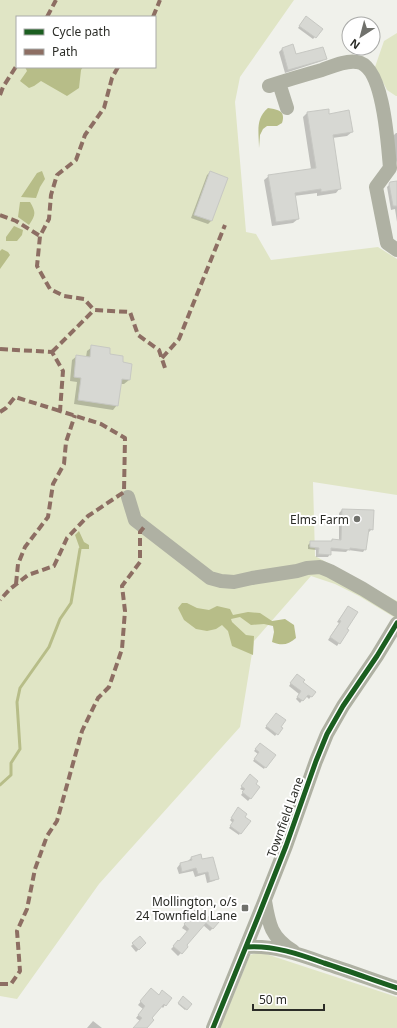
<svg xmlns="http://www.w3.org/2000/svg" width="397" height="1028" font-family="'Noto Sans',sans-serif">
<rect width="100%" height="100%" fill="#f0f1eb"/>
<path fill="#e0e5c5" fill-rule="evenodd" d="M0 0H294L240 77 235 102 246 232 256 234 271 260 378 247 397 259V495L313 482 315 556 397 601V619L359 596 335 584 311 576 254 641 240 727 99 884 17 999 0 996ZM17 17H155V67H17Z
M397 33V96H396L387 90 375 67 384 41Z
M257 953 266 954 397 997V1028H220L250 955Z"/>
<path fill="#b7bd88" d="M25 67H83L81 70 79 88 67 96 41 81 34 86 29 88 20 81 27 71Z
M268 108C278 110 286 110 282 123L277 126H267L263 129 260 135 259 148C259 132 255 119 268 108Z
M42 171 45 179 40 187 36 198 21 197 37 173Z
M20 202H30C36 212 36 215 29 225L18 217Z
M14 226 23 230 22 235 17 241H6V237Z
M2 249 8 252 10 255 0 269V251Z
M79 531 84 542 89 545V549H80L75 535Z
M182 603H187L197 608 209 610 217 606 230 609 233 615 248 612 260 613 272 621 285 619 294 625 296 638C288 645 282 646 272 642L274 632 273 626 264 624 251 625 240 617 231 619 232 622 246 635 254 636 253 655 232 646 228 631 222 625 216 629 207 631 196 629 184 620 178 608Z"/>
<path fill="#0003" d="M304 19 322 29 313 39 298 28Z
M293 45 296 56 326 58 322 61 285 73 279 52 282 49Z
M307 113 352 132 347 136 332 138 340 188 336 193 317 196V193L294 196 298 219 293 223 272 226 264 180 269 176 311 169 303 117Z
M396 133H397V164L394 153 392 137Z
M210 172 226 178 211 221 208 224 191 218 207 175Z
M397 182V222L395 209 391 210 387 187 391 183Z
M92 347 108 355 122 363 131 365 129 380 124 384H120L117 405 113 410 74 404 77 382 70 381 72 360 77 356 86 357 87 351Z
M342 510 372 529 369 532H367L365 549 363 552 348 550 346 552 330 551V554L328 557H316V550L308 549V545L311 542H330L332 540 339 541V513Z
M348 607 345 629 347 631 337 646 328 640 339 623 337 622Z
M295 677 315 692 309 699 306 696 300 703 296 699 299 694 289 686Z
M275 716 279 727 281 728 275 736 265 728Z
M258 746 265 767 264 769 253 761 258 754 254 751Z
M249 778 259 788 248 801 241 795 244 791 240 789Z
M237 811 244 817 240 833 239 835 229 828 233 823 230 820Z
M191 858 202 861 218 878 214 881 207 883 205 874 195 877 193 871 179 874 177 868 180 864 189 862 188 861Z
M192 914 206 921 213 928 210 931 203 925 185 945 187 947 178 956 171 949 188 932 182 928Z
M140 937 145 943 136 952 131 946Z
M151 989 165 1005 163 1008 161 1006 151 1019 146 1028H134L140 1021 136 1018 143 1009 138 1005Z
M184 998 191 1004 185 1010 178 1004Z
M93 1021 102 1028H87Z"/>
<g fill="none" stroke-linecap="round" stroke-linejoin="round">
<path stroke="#b7bd88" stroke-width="3" d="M0 785 11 775V763L20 749 17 702 20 688 49 647 60 619 71 603 80 549"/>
</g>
<path fill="#d7d8d3" stroke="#c7c8c3" d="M306 16 323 29 316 38 299 26Z
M293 44 296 54 323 47 327 59 288 70 282 48Z
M329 109V114L349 110 353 132 333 135 341 189 321 192V189L295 193 299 219 276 222 268 175 316 168 307 112Z
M210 171 228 178 212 221 194 215Z
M397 181V206H393L389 184 390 182Z
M91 345 110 348V354L123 356V362L132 364 130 380 122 379 118 406 78 400 81 378 74 377 76 355 90 357Z
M342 509 374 510 373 530 369 529 366 550 350 548V550L331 548V555L318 554 319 548 310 547V541H332V539L341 540Z
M348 606 358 612 347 629 349 630 340 644 330 637 341 621 339 620Z
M297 674 305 680 303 682 316 692 312 697 308 695 303 701 297 697 301 691 290 683Z
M276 713 286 720 281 727 283 728 278 735 266 726Z
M260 743 276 755 266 768 254 759 259 752 255 749Z
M250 774 258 781 256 784 260 787 251 799 242 792 245 789 241 786Z
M238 807 247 814 245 817 251 821 241 834 230 826 234 820 231 818Z
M201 854 202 859 213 857 219 879 210 881 208 872 198 874 196 868 182 872 180 863 192 860 191 857Z
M195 910 206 920 211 914 219 922 213 929 206 923 187 945 188 947 182 954 173 946 178 940 179 941 189 929 184 924Z
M140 936 146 943 139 950 132 943Z
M151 988 159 995 162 990 172 998 166 1006 164 1004 152 1018 154 1020 147 1028H133L142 1018 138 1015 145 1006 140 1001Z
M183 996 192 1004 187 1010 178 1003Z"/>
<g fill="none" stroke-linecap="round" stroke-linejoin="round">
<path stroke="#afb1a3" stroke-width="14" d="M279 83 287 108
M269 86C287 80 304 75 322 70 333 66 346 60 357 62 384 65 388 147 390 168L376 187 387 243 397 250
M128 497 135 520 210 578 221 581 234 582 252 578 297 571 307 568 320 567 330 571 363 589 397 610
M265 901C269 925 271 937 293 951
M246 947C273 945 299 954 324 963 349 971 373 980 397 988
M213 1028 260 912 286 846 316 761 327 734 343 706 377 656 397 623"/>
<path stroke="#8d6e63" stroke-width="4" stroke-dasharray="8 4" stroke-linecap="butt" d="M47 17 56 0
M153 17 160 0
M118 67 112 78 104 108 85 135 76 160 57 175 51 195 49 219 40 236 37 266 50 289 64 296 84 299 94 310 130 312 138 335 159 350 166 371
M0 95 3 87 17 65
M0 215 16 221 40 236
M0 349 52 352 63 371 60 411 101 424 125 438 124 492 88 516 67 538 62 549 54 566 28 575 10 589 0 600
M52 352 94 310
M162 358 179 339 225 225
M0 412 6 408 15 397 60 411
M16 584 18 564 25 547 48 517 53 484 64 464 66 442 75 415
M0 984H11L20 971 17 931 27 909 35 869 47 836 57 821 82 731 98 698 109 687 122 649 125 611 122 586 140 562V532L144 527"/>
<g stroke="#fff" stroke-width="8">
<path id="cycleway" d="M246 947C273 945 299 954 324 963 349 971 373 980 397 988
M213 1028 260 912 286 846 316 761 327 734 343 706 377 656 397 623"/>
</g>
<use href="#cycleway" stroke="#1b5e20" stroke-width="5"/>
</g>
<g fill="#70716c" stroke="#fff" stroke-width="1.5">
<circle cx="357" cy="519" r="4"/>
<rect x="241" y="904" width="8" height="8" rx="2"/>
</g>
<g text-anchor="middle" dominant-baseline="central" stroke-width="4" stroke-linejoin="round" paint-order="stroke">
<g font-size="12" fill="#2b2c27" stroke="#fff" text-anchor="end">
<text x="349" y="519">Elms Farm</text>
<text x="237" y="901">Mollington, o/s<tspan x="237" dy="14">24 Townfield Lane</tspan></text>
</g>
<g font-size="12" fill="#2b2c27" stroke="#fff">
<text transform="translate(285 817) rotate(-70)">Townfield Lane</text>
</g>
</g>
<rect x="16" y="16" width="140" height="52" fill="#ffffff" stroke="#aaaba9"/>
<rect x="24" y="29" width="20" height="6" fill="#1b5e20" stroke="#aaaba9"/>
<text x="52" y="36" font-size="12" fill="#2b2c27">Cycle path</text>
<rect x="24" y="49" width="20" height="6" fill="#8d6e63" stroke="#aaaba9"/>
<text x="52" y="56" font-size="12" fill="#2b2c27">Path</text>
<g transform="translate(361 36) rotate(216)"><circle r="19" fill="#ffffff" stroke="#aaaba9"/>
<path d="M0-3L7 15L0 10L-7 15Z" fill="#70716c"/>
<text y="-6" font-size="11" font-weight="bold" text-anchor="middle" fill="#2b2c27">N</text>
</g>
<path d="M253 1004v6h71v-6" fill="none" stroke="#2b2c27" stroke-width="2"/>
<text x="259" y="1004" font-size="12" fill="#2b2c27" stroke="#ffffff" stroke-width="3" paint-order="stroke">50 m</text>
</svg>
